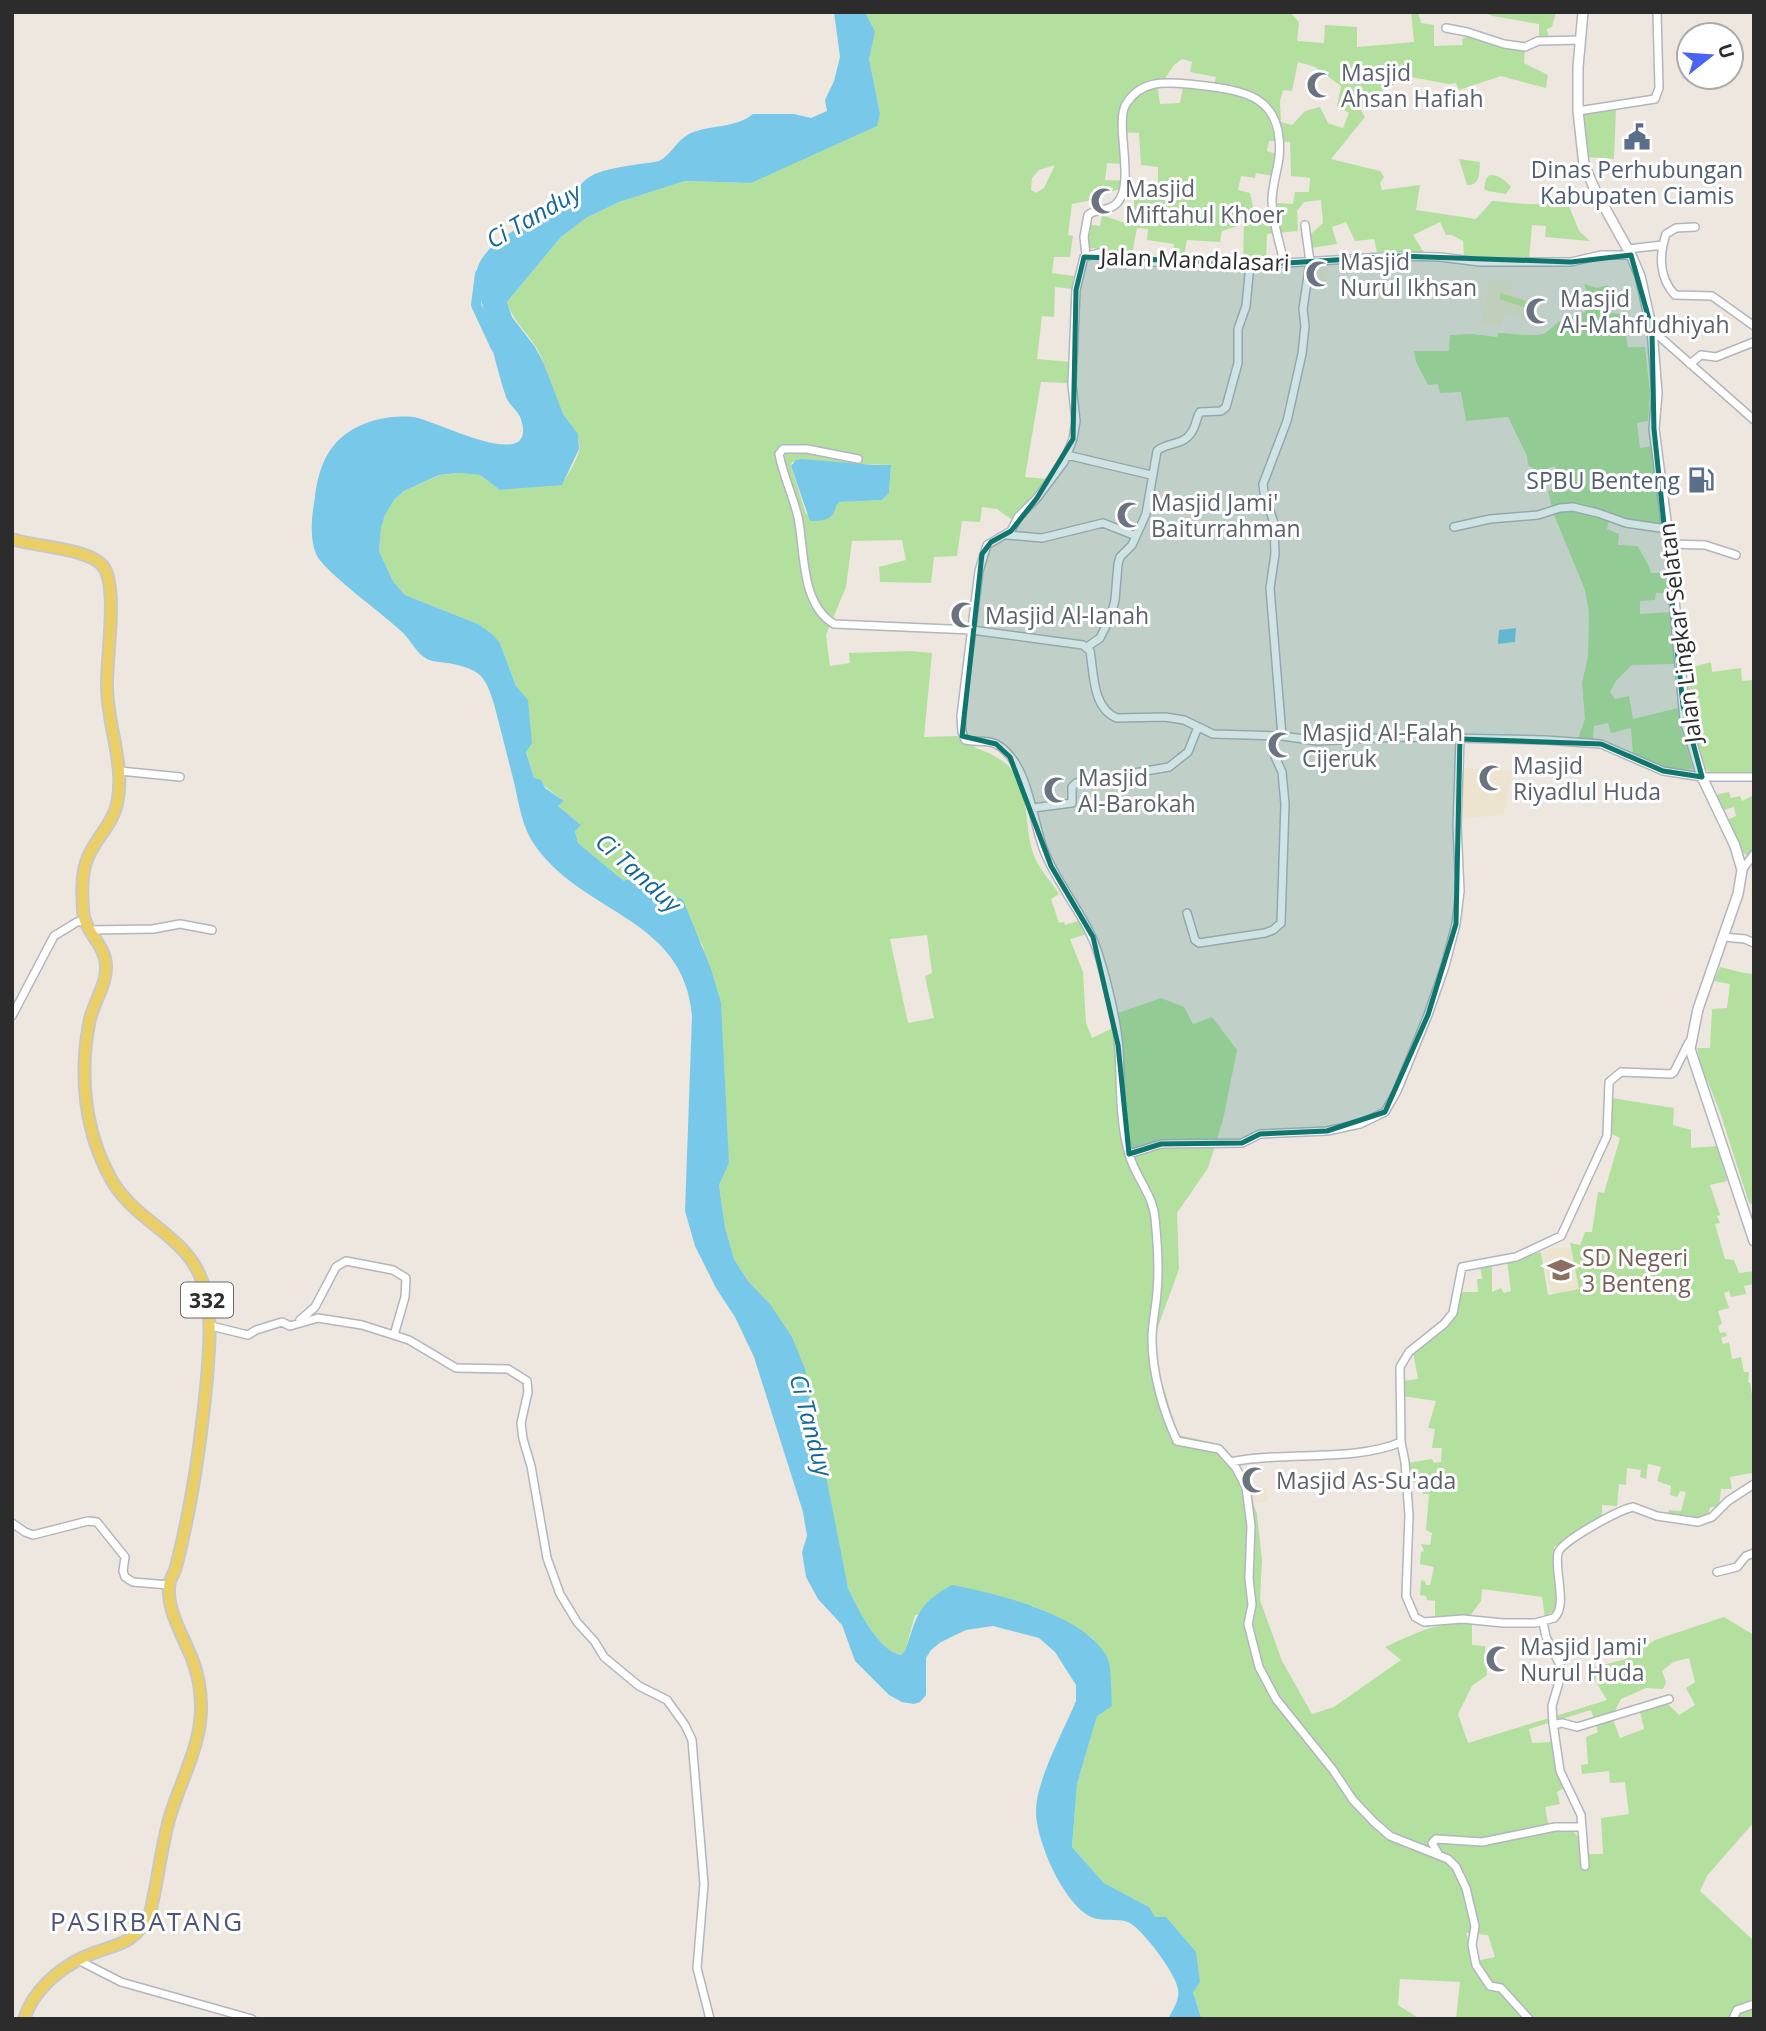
<svg xmlns="http://www.w3.org/2000/svg" width="1766" height="2031" font-family="'Open Sans',sans-serif">
<rect width="100%" height="100%" fill="#ede7df"/>
<path fill="#ede4d0" d="M1329 262 1326 285 1310 284 1312 266Z
M1489 280 1513 281 1510 294 1533 302 1527 319 1504 313 1501 326 1481 324Z
M1461 768 1513 771 1503 815 1459 819Z
M1564 1247 1571 1249 1579 1289 1552 1294 1542 1250Z
M1266 1488 1268 1502 1254 1503 1250 1490Z"/>
<path fill="#b4e09f" fill-rule="evenodd" d="M865 12H1290L1299 22 1297 41 1324 43 1325 25 1357 27V47L1414 42 1411 12H1418L1421 23 1434 25V46L1463 45 1462 39 1466 37 1525 48 1524 63 1548 75 1546 88 1501 76 1459 90 1456 83 1449 84 1405 76 1389 88 1370 95 1361 110 1365 117 1331 159 1380 171 1384 177 1380 183 1382 190 1420 185 1416 210 1476 219 1492 201C1515 202 1544 210 1565 196L1579 231 1590 241 1545 237 1546 226 1532 225 1529 260 1464 257 1463 241 1452 235H1446L1440 222 1413 235 1424 253 1377 252 1374 239 1355 241 1346 222 1332 227 1337 244 1311 248V234L1323 223 1321 200 1304 202 1297 211 1298 231 1267 234 1266 261 1243 260 1244 224 1222 231 1220 242 1187 240 1183 259 1172 258 1174 244 1147 240 1148 229 1137 228 1132 254 1093 248 1086 250 1087 224 1100 226 1102 215 1128 224 1134 211V194L1117 190 1098 194 1097 199 1072 204 1068 235 1073 236 1070 257H1054L1052 273 1074 276 1072 289 1055 287 1054 317 1042 316 1037 359 1070 362 1068 383 1041 382 1025 477 1048 479 1011 519 997 509 982 507 980 522 962 521 957 556 934 557 931 583 880 582 879 567 906 560 902 540 852 541 846 587 826 635 830 666 850 663 849 653 911 651 932 653 924 737 957 736C973 751 997 751 1012 770 1030 794 1024 825 1033 853 1037 867 1051 881 1059 894L1051 899 1059 923 1064 922 1065 925 1078 921 1088 934 1070 939 1083 972 1086 1023 1092 1038 1117 1026 1115 1014 1161 998 1184 1007 1193 1024 1212 1017 1237 1050 1223 1120 1208 1168 1177 1213 1179 1269 1155 1335V1359L1178 1435 1219 1444 1242 1472 1257 1514 1262 1560 1260 1600 1282 1661 1312 1714 1334 1707 1401 1660 1385 1647C1417 1633 1437 1621 1472 1624V1645L1485 1646 1487 1675 1472 1686 1458 1714 1468 1743 1607 1700 1588 1669 1626 1659 1655 1640 1724 1617 1754 1635V1822L1707 1876 1700 1891 1754 1941V2019H1456L1460 1982 1400 1979 1398 2005 1420 2019H1199L1201 2016 1193 1992 1149 1907 1104 1883 1072 1847 1077 1784 1097 1715 1094 1639 1062 1619 1033 1606 915 1615 905 1651 901 1655C878 1651 857 1607 848 1588L770 1304 748 1281 734 1259 725 1227 719 1185 729 1162 703 946 672 894 658 896 644 887 624 881 578 843 575 831 580 824 558 806 564 801 534 778 526 751 516 686 500 643 478 624 405 595 393 581 379 551 381 528 385 515 394 500 404 491 440 475 458 473 480 475 500 490 562 484C568 474 576 462 579 451 582 433 568 426 562 413 552 391 548 368 536 347 526 331 513 321 507 302L561 237 586 218 619 202 685 181 751 183 880 113 869 59 874 32ZM1182 59 1192 62 1190 72 1216 77 1213 90 1183 87 1180 103 1160 104 1158 89 1174 65ZM1298 62 1315 67 1341 86 1337 106 1349 113 1343 128 1328 123 1320 107 1305 111 1292 125 1281 122 1280 101 1283 90 1292 91ZM1121 132 1139 133 1141 165 1158 167V191H1139L1129 181 1105 180 1107 163 1122 164ZM1269 141 1290 142 1291 176 1310 178 1309 192H1295L1293 204 1275 203V213L1254 211 1250 193 1238 190 1241 176 1255 178 1256 173 1274 176 1276 154 1267 151ZM1055 165 1044 188 1036 193 1031 190 1032 178 1039 170ZM792 462 891 465 889 493 882 500 842 502 806 514 791 466ZM927 935 932 973 925 976 934 1018 908 1023 890 939ZM1689 1658 1695 1682 1686 1688 1695 1705 1679 1715 1668 1704 1650 1701 1651 1709 1640 1712 1644 1729 1620 1738 1612 1717 1621 1699 1646 1688 1663 1689 1666 1682 1662 1671 1673 1662ZM1591 1710 1598 1732 1586 1737 1588 1764 1581 1765 1582 1774 1609 1771 1610 1783 1625 1782 1629 1814 1601 1818 1603 1854H1584L1579 1838 1571 1829 1549 1828 1545 1807 1560 1804 1557 1792 1564 1788 1557 1770 1552 1742 1532 1743 1529 1729ZM1466 1933 1488 1935 1495 1957 1476 1961Z
M1482 12H1556L1552 27 1547 29 1549 38 1539 39V24L1493 16Z
M1616 108 1614 159 1587 157 1582 114Z
M1459 159 1480 162C1479 172 1481 186 1467 185Z
M1490 175C1497 174 1507 181 1511 187L1506 194 1488 191 1484 189 1486 179Z
M1584 284 1597 288 1608 285 1611 313 1622 314 1628 347H1645L1650 392 1648 421 1637 423 1640 448 1652 446 1663 527 1610 516 1607 529 1619 534 1618 545 1638 546C1642 556 1649 563 1651 573H1668L1669 593H1656L1655 600 1640 601V614L1672 612 1675 664 1632 665 1616 681 1610 692 1615 699 1629 696 1633 719 1678 708 1682 733 1693 769C1669 773 1654 765 1633 754L1631 728 1611 733 1608 723 1594 726 1593 740 1578 739 1585 719 1582 683 1588 656 1589 612 1585 590 1554 515 1548 491 1561 484 1555 466 1538 472 1528 465 1527 456 1508 417 1466 421 1461 392 1440 393 1438 384 1428 385 1416 362 1414 351H1449L1450 335 1472 334 1497 337 1498 333C1508 333 1534 337 1543 334 1549 332 1554 324 1561 321 1585 311 1595 317 1584 284Z
M1711 662 1712 672 1741 668 1742 681 1754 680V772H1710L1702 767 1691 728 1685 683 1694 680 1693 667Z
M1729 792 1731 798 1740 796 1742 801 1754 795V848L1749 856 1741 852 1727 820 1736 816 1734 807 1721 811 1715 795Z
M1720 967 1744 973 1754 974V1205L1749 1203 1720 1112 1701 1065 1697 1048H1710L1712 1009 1727 1008 1730 984 1714 981Z
M1612 1098 1674 1108 1673 1125 1691 1130V1148L1718 1146 1727 1181 1710 1185 1720 1215 1717 1216 1720 1223 1715 1224 1725 1259 1734 1260 1739 1273 1754 1271V1284L1744 1286 1746 1294 1731 1297 1729 1291 1724 1293 1729 1308 1718 1311 1722 1324 1718 1326 1720 1333 1725 1332 1727 1336 1721 1338 1723 1344 1729 1342 1732 1359 1741 1357 1744 1372H1749L1748 1382 1750 1383 1754 1406V1476L1751 1473 1730 1477 1732 1489H1721L1719 1507H1710L1708 1516 1702 1519 1667 1517 1669 1510 1681 1511 1686 1492 1680 1491 1677 1497 1670 1495 1671 1486 1657 1481 1661 1467 1648 1464 1646 1479 1640 1477 1641 1470 1627 1468 1626 1485 1619 1484 1617 1506 1602 1505V1519L1554 1547 1557 1609 1545 1617 1542 1597 1482 1589 1481 1601 1470 1616 1435 1618V1601L1427 1600 1426 1596 1420 1595 1421 1580 1425 1581 1426 1585H1430L1434 1567 1420 1564 1421 1552 1424 1551 1421 1544 1430 1545 1432 1533 1426 1530 1429 1494H1423V1480L1410 1483 1408 1463 1432 1459 1434 1463 1441 1462 1442 1448H1432L1435 1429 1428 1428 1436 1401 1402 1396V1381L1418 1379 1413 1352 1445 1327 1460 1292H1478L1477 1279H1482L1480 1266 1492 1264V1292L1501 1288 1504 1293 1511 1291 1507 1261 1541 1252 1548 1295 1579 1289 1570 1243 1580 1245 1585 1232H1592L1598 1192 1604 1193 1620 1138 1610 1133Z"/>
<path fill="#c5e79b" d="M1501 293 1529 302 1527 308 1499 299Z"/>
<path fill="#78c9e9" d="M834 12H865L875 32 869 59 880 113 877 126 751 183 685 181 619 202 586 218 561 237 507 302 512 317 535 347 544 364 563 414 578 434 579 449 562 485 500 490 480 475 458 473 439 475 404 491 394 500 385 515 381 528 379 551 393 581 405 595 478 624 492 634 500 643 516 686 528 700 532 743 526 752 534 778 541 780 545 788 564 801 558 806 581 825 575 831 578 843 624 881 633 877 644 887 652 886 658 896 672 894 683 900 711 969 721 1003 729 1163 719 1185 725 1227 734 1259 748 1281 770 1304 792 1337 805 1369 848 1588C857 1607 878 1651 901 1655L905 1651C918 1615 916 1605 952 1585 995 1593 1086 1615 1107 1657 1112 1667 1111 1694 1112 1706L1097 1716 1077 1784 1072 1847 1104 1883 1149 1907 1155 1917H1166L1196 1952 1200 1982 1193 1992 1201 2017 1199 2019H1168C1173 2009 1180 2000 1178 1989 1177 1975 1141 1927 1128 1922 1117 1918 1102 1922 1091 1917 1063 1903 1036 1841 1036 1811 1036 1781 1064 1730 1076 1701V1685L1055 1652 1039 1638 993 1626 966 1630 941 1642 931 1650 926 1658V1695L920 1702 914 1704 902 1702 889 1695 855 1661 842 1625 818 1599 806 1577 802 1552 807 1536 803 1512 754 1357 735 1317 716 1288 695 1246 685 1211 692 1016C684 918 585 915 536 847 522 828 519 804 514 782 507 756 501 730 494 704 485 674 479 669 448 663 441 662 433 662 427 659 416 653 411 640 402 632 385 615 324 572 316 554 309 537 312 514 315 497 318 471 326 448 347 433 366 420 390 415 413 417 433 419 535 474 522 423 520 411 510 407 506 397 493 358 486 318 476 278 476 241 536 221 562 203 574 194 581 180 595 174 614 166 639 165 659 161 671 155 676 141 689 134 710 124 735 129 753 114H794L811 118 827 111 825 100 834 81 840 57Z
M802 459 874 465H891L889 493 882 500 840 502 836 505C834 520 824 521 810 521L791 466 796 460Z
M1516 628 1515 642 1498 644 1499 630Z"/>
<g fill="none" stroke-linecap="round" stroke-linejoin="round">
<path stroke="#78c9e9" stroke-width="10" d="M480 274 476 305 496 348"/>
<g stroke="#b3b5bf" stroke-width="10">
<path id="minor" d="M1446 28 1467 32 1504 44 1525 47 1538 41 1581 40
M1578 111 1655 99 1659 88 1657 12
M1695 227 1676 228 1666 234C1659 255 1659 278 1675 295L1712 296 1754 326
M1628 249 1663 245
M1086 255 1084 237 1088 215C1096 208 1109 212 1117 203 1136 183 1114 124 1126 104 1141 80 1164 82 1188 84 1240 90 1285 92 1279 158 1277 172 1272 186 1272 201 1272 221 1280 243 1284 263
M1652 330 1754 420
M1690 364 1701 355 1716 357 1754 342
M1067 455 1151 475
M858 459 807 449H783L779 454C783 475 793 496 798 517 805 550 800 604 834 624L972 630 1083 645 1090 651C1094 673 1092 708 1117 718L1165 717 1184 720 1213 734 1282 736 1318 741 1397 737 1545 740 1601 744 1663 771 1702 777H1754
M1454 527 1490 519 1538 515 1560 508 1573 507 1598 513 1626 523 1667 529
M1006 535 1042 538 1103 523 1136 536
M1669 544 1705 545 1736 555
M1087 647 1100 638 1111 616 1115 600 1118 564 1120 557 1132 545 1146 514 1157 451C1166 442 1183 446 1191 433 1196 427 1196 418 1200 412L1221 411 1226 407 1238 363V329L1246 306 1250 264
M1282 736 1270 588 1275 554 1274 523 1264 493 1263 484 1287 421 1302 354 1305 326 1303 309 1310 262 1305 225
M120 771 180 777
M1033 808 1072 803V787L1076 783 1169 767 1188 752 1198 727
M1742 870 1754 854
M1187 913 1195 940 1199 943 1265 933 1273 930 1281 923 1285 804 1282 772 1273 752 1274 736
M90 930 153 929 180 924 212 930
M1723 937 1745 939 1754 943
M12 1016 54 936 77 922 85 921
M1129 1154 1161 1144 1242 1143 1260 1134 1327 1131 1360 1124 1385 1112 1397 1091 1428 1015 1445 966 1456 924 1460 891 1457 826 1460 739
M300 1320 315 1307 336 1267 346 1261 393 1270 406 1278 405 1297 394 1335
M211 1326 248 1335 256 1330 282 1322 290 1326 318 1318 362 1325 409 1340 456 1368 508 1369 527 1381 528 1392 521 1423 523 1439 531 1466 547 1558 560 1594 577 1622 595 1642 604 1657 639 1686 667 1700 685 1725 692 1740 704 1884 697 1968 710 2019
M1401 1442 1405 1462 1409 1515 1406 1596 1415 1617 1424 1622 1463 1619 1503 1623H1535L1554 1618C1568 1606 1554 1571 1558 1553 1561 1541 1619 1510 1633 1507L1657 1516 1698 1522 1712 1517 1728 1501 1754 1484
M1231 1462C1282 1451 1356 1462 1401 1442L1400 1367 1409 1352 1444 1324 1453 1313 1462 1267 1516 1257 1561 1236 1607 1136 1609 1082 1621 1072 1671 1074 1674 1072 1689 1042
M12 1523 25 1532 33 1535 88 1521 97 1522 125 1557 123 1571 125 1577 133 1582 169 1585
M1717 1572 1737 1567 1746 1556 1754 1553
M1543 1622 1546 1637 1560 1665 1561 1675 1552 1706 1553 1723 1560 1771 1581 1815 1585 1866
M1553 1725 1562 1723 1577 1727 1669 1699
M1439 1855 1432 1843 1436 1839 1482 1842 1555 1827H1582
M78 1960 121 1982 252 2019
M1529 2019 1501 1988 1490 1986 1476 1965 1472 1945 1475 1926 1466 1888 1456 1867 1448 1859 1390 1836 1374 1822 1353 1800 1333 1770 1276 1699 1259 1667 1248 1624 1252 1605 1249 1578 1251 1526 1246 1487 1236 1468 1219 1449 1177 1441C1163 1411 1152 1373 1152 1339 1152 1323 1156 1308 1157 1292 1159 1272 1157 1238 1155 1218 1153 1194 1135 1177 1129 1154 1119 1120 1121 1084 1119 1049 1117 1022 1107 981 1099 956 1087 916 1057 886 1043 848 1032 818 1028 761 996 744 986 739 975 743 965 740L962 732 961 716 979 571 987 545 1011 531 1018 517 1037 498 1064 462 1073 439 1076 421 1072 385 1076 290 1084 257 1099 253 1146 262 1269 264 1399 256 1440 257 1480 262H1571L1601 255H1631
M1733 2019 1737 2010 1754 2004"/>
</g>
<g stroke="#b3b5bf" stroke-width="12">
<path id="tertiary" d="M1583 12 1578 67V111L1584 165 1596 192 1631 255 1640 276 1652 330 1657 393 1654 429 1669 544 1685 720 1702 777 1735 846 1742 870 1738 894 1698 1009 1690 1049 1754 1241"/>
</g>
<g stroke="#c8c8c8" stroke-width="14">
<path id="primary" d="M12 539C34 547 94 548 105 569 117 592 107 655 107 683 106 723 126 764 117 804 112 825 96 838 88 857 81 873 82 894 83 910 84 932 105 944 106 965 107 987 92 1003 89 1024 79 1077 85 1132 111 1179 138 1227 195 1236 206 1295 212 1324 209 1350 207 1378 201 1442 192 1505 176 1567 175 1572 172 1576 170 1581 164 1607 184 1637 193 1661 198 1675 201 1691 201 1706 202 1743 181 1780 170 1816 161 1847 158 1881 150 1913 133 1948 115 1943 84 1957 58 1969 33 1991 24 2019"/>
</g>
<use href="#minor" stroke="#fff" stroke-width="7"/>
<use href="#tertiary" stroke="#fff" stroke-width="9"/>
<use href="#primary" stroke="#eacf67" stroke-width="10"/>
</g>
<path fill="#0f766e" fill-opacity="0.2" stroke="#0f766e" stroke-width="5" stroke-linejoin="round" d="M1631 255 1652 330 1654 429 1683 705 1702 777 1663 771 1601 744 1460 739 1456 924 1428 1015 1385 1112 1327 1131 1260 1134 1242 1143 1161 1144 1129 1154 1118 1045 1093 937 1051 866 1010 757 996 744 962 736 982 554 991 542 1011 531 1037 498 1073 439 1076 290 1084 257 1269 264 1399 256 1571 262Z"/>
<defs>
<g id="mosque-bare" transform="scale(2.1)"><path d="M3.5-4.9A6 6 0 1 0 3.5 4.9A5 5 0 1 1 3.5-4.9Z" fill="#6b7280" stroke="#fff" stroke-width="2.5" paint-order="stroke"/></g>
<g id="civic-bare" transform="scale(2.1)"><path d="M-.6-6.5H3V-4.5H.6V-3L4-1V1h2V6H-6V1h2V-1L-.6-3ZM-1.2 2.5V6h2.4V2.5Z" fill="#5c6f8a" stroke="#fff" stroke-width="2.5" paint-order="stroke"/></g>
<g id="fuel-bare" transform="scale(2.1)"><path d="M-5.5-6h7V0h2V4h1.3V-2.5L3-4.5l.8-.8L6-3V5H2.5V1h-1V6h-7ZM-4.2-4.7v3.2H.2V-4.7Z" fill="#5c6f8a" stroke="#fff" stroke-width="2.5" paint-order="stroke"/></g>
<g id="school-bare" transform="scale(2.1)"><path d="M0-5L7-2L0 1L-7-2ZM-4 1L0 2.5L4 1V4Q0 6-4 4Z" fill="#8d6e63" stroke="#fff" stroke-width="2.5" paint-order="stroke"/></g>
</defs>
<g fill-rule="evenodd">
<use href="#mosque-bare" x="1320" y="85"/>
<use href="#civic-bare" x="1637" y="137"/>
<use href="#mosque-bare" x="1104" y="201"/>
<use href="#mosque-bare" x="1319" y="274"/>
<use href="#mosque-bare" x="1539" y="311"/>
<use href="#fuel-bare" x="1701" y="480"/>
<use href="#mosque-bare" x="1130" y="515"/>
<use href="#mosque-bare" x="964" y="615"/>
<use href="#mosque-bare" x="1281" y="745"/>
<use href="#mosque-bare" x="1492" y="778"/>
<use href="#mosque-bare" x="1057" y="790"/>
<use href="#school-bare" x="1561" y="1270"/>
<use href="#mosque-bare" x="1255" y="1480"/>
<use href="#mosque-bare" x="1499" y="1659"/>
</g>
<g text-anchor="middle" dominant-baseline="central" stroke-width="6" stroke-linejoin="round" paint-order="stroke">
<rect fill="#fff" stroke="#6b6b6b" stroke-width="2" x="181" y="1282.5" width="52" height="35" rx="5"/>
<g font-size="21" font-weight="bold" fill="#2c2c2c">
<text x="207" y="1300">332</text>
</g>
<g font-size="23" fill="#5b616d" stroke="#fff" text-anchor="start">
<text x="1341" y="72">Masjid<tspan x="1341" dy="26">Ahsan Hafiah</tspan></text>
<text x="1125" y="188">Masjid<tspan x="1125" dy="26">Miftahul Khoer</tspan></text>
<text x="1340" y="261">Masjid<tspan x="1340" dy="26">Nurul Ikhsan</tspan></text>
<text x="1560" y="298">Masjid<tspan x="1560" dy="26">Al-Mahfudhiyah</tspan></text>
<text x="1151" y="502">Masjid Jami'<tspan x="1151" dy="26">Baiturrahman</tspan></text>
<text x="985" y="615">Masjid Al-Ianah</text>
<text x="1302" y="732">Masjid Al-Falah<tspan x="1302" dy="26">Cijeruk</tspan></text>
<text x="1513" y="765">Masjid<tspan x="1513" dy="26">Riyadlul Huda</tspan></text>
<text x="1078" y="777">Masjid<tspan x="1078" dy="26">Al-Barokah</tspan></text>
<text x="1276" y="1480">Masjid As-Su'ada</text>
<text x="1520" y="1646">Masjid Jami'<tspan x="1520" dy="26">Nurul Huda</tspan></text>
</g>
<g font-size="23" fill="#4e5e75" stroke="#fff">
<text x="1637" y="169">Dinas Perhubungan<tspan x="1637" dy="26">Kabupaten Ciamis</tspan></text>
<text x="1680" y="480" text-anchor="end">SPBU Benteng</text>
</g>
<g font-size="23" fill="#2c2c2c" stroke="#fff">
<text transform="translate(1195 259) rotate(2)">Jalan Mandalasari</text>
<text transform="translate(1679 633) rotate(-97)">Jalan Lingkar Selatan</text>
</g>
<g font-size="23" fill="#785e54" stroke="#fff" text-anchor="start">
<text x="1582" y="1257">SD Negeri<tspan x="1582" dy="26">3 Benteng</tspan></text>
</g>
<g font-size="24" font-style="italic" fill="#146898" stroke="#fff">
<text transform="translate(533 215) rotate(-30)">Ci Tanduy</text>
<text transform="translate(639 872) rotate(42)">Ci Tanduy</text>
<text transform="translate(812 1425) rotate(75)">Ci Tanduy</text>
</g>
<g font-size="26" letter-spacing="2" fill="#4e557b" stroke="#fff">
<text x="147" y="1921">PASIRBATANG</text>
</g>
</g>
<rect width="1766" height="2031" fill="none" stroke="#2c2c2c" stroke-width="28"/>
<g transform="translate(1710 56) rotate(73)"><circle r="33" fill="#ffffff" stroke="#ababab" stroke-width="2"/>
<path d="M0-5L12 26L0 18L-12 26Z" fill="#4864f1"/>
<text y="-10" font-size="19" font-weight="bold" text-anchor="middle" fill="#2c2c2c">U</text>
</g>
</svg>
